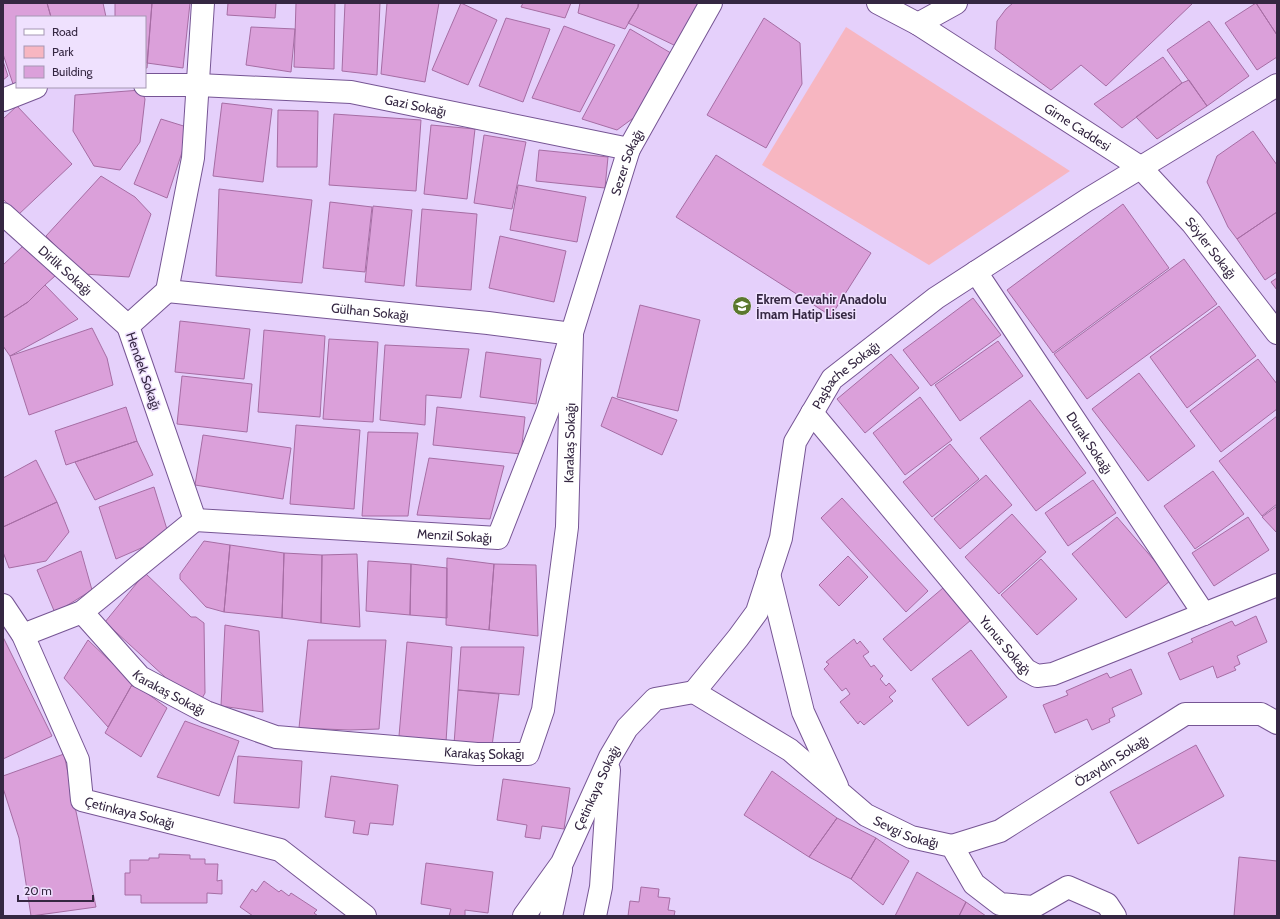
<svg xmlns="http://www.w3.org/2000/svg" width="1280" height="919" font-family="Cabin,sans-serif">
<rect width="100%" height="100%" fill="#e5d0fb"/>
<path fill="#f7b6c1" d="M846 27 1070 171 929 265 762 165Z"/>
<path fill="#dba0da" stroke="#a66da4" d="M3 3H47L51 17H17V86L14 87 3 54Z
M47 3H103L106 17H51Z
M115 3H152L147 68H145V17H115Z
M152 3H190L183 68 147 63Z
M228 3H276L275 18 227 15Z
M296 3H335L334 69 294 67Z
M345 3H380L377 75 342 71Z
M387 3H439L425 82 381 74Z
M461 3 497 20 468 85 432 70Z
M523 3H571L565 18 521 7Z
M580 3H638V7L625 29 578 13Z
M639 3H702L678 47 628 23 638 7Z
M1013 3H1193L1106 86 1081 65 1051 90 995 49 997 21 1006 9Z
M1256 3 1277 35V57L1257 70 1225 23Z
M1256 3H1277V35Z
M506 18 550 29 523 102 479 86Z
M764 18 800 43 802 84 766 148 707 115Z
M1209 21 1249 76 1207 106 1167 50Z
M564 26 615 45 580 112 532 98Z
M251 27 295 29 291 72 246 65Z
M630 29 676 56 647 108 617 130 582 119Z
M1163 57 1182 83 1122 128 1094 104Z
M3 61 8 76 3 80Z
M1189 80 1207 106 1157 139 1136 117 1182 83Z
M141 90 145 99 140 142 120 170 94 166 73 131 75 95Z
M222 103 272 109 263 182 213 176Z
M17 106 72 164 18 215 3 199V119Z
M278 110 318 111 317 167H277Z
M334 114 421 120 416 191 329 185Z
M161 119 190 128 167 198 134 184Z
M431 125 475 129 467 199 424 194Z
M1253 131 1277 165V212L1237 239 1228 227 1207 182 1217 156Z
M484 135 526 142 512 209 474 203Z
M539 150 608 157 605 188 536 181Z
M716 155 871 253 831 316 676 217Z
M101 176 135 197 151 214 129 277 84 274 46 236Z
M518 185 586 197 577 242 510 230Z
M219 189 312 200 302 283 216 276Z
M330 202 372 207 365 272 323 268Z
M1123 204 1169 268 1053 353 1007 290Z
M373 206 412 210 404 286 365 282Z
M422 209 477 214 471 290 416 286Z
M1277 212V272L1265 280 1237 239Z
M500 236 566 251 554 302 489 288Z
M23 246 55 276 45 285 28 302 3 318V265Z
M1184 259 1217 304 1087 399 1054 354Z
M1277 278V290L1271 282Z
M45 285 78 319 10 356 3 346V318L28 302Z
M973 298 1001 335 931 386 903 350Z
M640 305 700 320 678 411 617 397Z
M1219 306 1256 356 1187 408 1150 357Z
M180 321 250 329 244 379 175 372Z
M92 328 107 358 113 385 29 415 10 356Z
M264 330 325 336 320 417 258 412Z
M329 339 378 342 373 422 323 419Z
M998 341 1023 376 960 421 935 385Z
M385 345 469 349 461 398 426 395 425 425 380 420Z
M486 352 541 359 536 404 480 397Z
M891 354 919 388 865 433 837 399Z
M1258 359 1277 384V409L1221 452 1190 411Z
M1139 373 1195 446 1148 481 1092 409Z
M182 376 252 384 247 432 177 424Z
M612 397 677 420 662 455 601 426Z
M920 397 952 440 905 475 873 433Z
M1030 400 1086 473 1036 511 980 438Z
M126 407 137 441 66 465 55 431Z
M437 407 525 417 521 454 433 445Z
M1277 416V504L1262 516 1219 461Z
M296 425 360 430 354 509 290 504Z
M368 432 418 433 408 516H362Z
M203 435 291 448 283 499 195 485Z
M137 441 153 475 95 500 75 462Z
M950 444 979 479 932 517 903 482Z
M429 458 504 466 490 519 417 515Z
M36 460 57 502 3 527V478Z
M1213 471 1244 514 1195 549 1164 506Z
M986 475 1012 505 960 549 934 519Z
M1093 480 1116 513 1068 546 1045 513Z
M154 487 169 536 116 559 99 507Z
M842 498 928 591 906 612 821 518Z
M57 502 69 532 46 561 9 568 3 552V527Z
M1277 506V533L1262 517Z
M1012 514 1046 552 999 594 965 557Z
M1117 517 1171 580 1126 618 1072 554Z
M1248 517 1269 550 1214 586 1192 553Z
M204 541 230 545 224 612 206 607 180 579V574Z
M230 545 284 553 282 618 224 612Z
M81 551 92 590 55 613 37 570Z
M284 553 322 555 321 623 282 618Z
M357 554 360 627 321 623 322 555Z
M848 556 868 577 839 606 819 585Z
M447 558 494 564 489 630 446 625Z
M1041 559 1077 599 1037 635 1001 595Z
M368 561 411 564 410 615 366 611Z
M411 564 447 568V618L410 615Z
M494 564 536 565 538 636 489 630Z
M145 573 191 617H196L204 623 205 693 201 700 177 688 105 622Z
M943 588 971 620 911 671 883 639Z
M1256 616 1267 642 1237 656 1240 664 1234 667 1236 670 1217 678 1213 666 1180 680 1168 653 1193 642 1191 639 1232 621 1235 626Z
M225 625 259 631 263 712 221 706Z
M3 637 52 736 3 759Z
M854 639 857 644 860 641 869 652 863 656 871 667 874 665 883 676 880 679 886 686 889 683 896 691 889 697 893 701 864 725 860 721 858 724 840 702 850 694 846 688 842 691 824 669 829 664 826 662Z
M88 640 133 683 108 727 64 678Z
M308 640H386L379 729 350 730 299 728Z
M407 642 452 647 446 742 399 736Z
M461 647H524L519 695 458 690Z
M971 650 1007 697 968 726 932 679Z
M1131 669 1142 694 1112 708 1115 716 1109 719 1110 722 1092 730 1087 719 1055 733 1043 705 1068 695 1066 691 1107 673 1110 678Z
M133 683 167 708 141 757 105 733Z
M458 690 499 694 492 746 454 744Z
M185 721 239 741 219 796 157 777Z
M1196 745 1224 796 1138 844 1110 792Z
M64 754 96 907 31 916 19 838 3 788V776Z
M238 756 302 761 299 808 234 803Z
M772 771 837 818 809 857 744 815Z
M331 776 398 785 393 825 370 823 368 835 353 833 355 821 325 817Z
M503 779 570 788 564 829 542 826 540 839 525 837 527 825 497 820Z
M837 818 876 838 851 879 809 857Z
M876 838 909 861 883 905 851 879Z
M159 854 190 855V859H205V864H218L217 881 222 880V894L207 893V903H141V895H125V873H130V860H149V858H159Z
M1239 857 1277 861V916H1234Z
M426 863 493 872 488 913 465 910V916H449L451 909 421 904Z
M917 872 966 902 959 916H895Z
M264 881 279 892 281 890 289 896 291 893 317 910 314 913 318 916H253L240 907 252 889 256 892Z
M641 887 659 889 658 897 670 898 668 910 675 911 674 916H628L630 901 639 902Z
M966 902 986 916H959Z"/>
<g fill="none" stroke-linecap="round" stroke-linejoin="round">
<g stroke="#765594" stroke-width="24">
<g id="street">
<path id="s1" d="M878 3 918 24 1140 167 1192 223 1277 333"/>
<path d="M918 24 956 3"/>
<path id="s2" d="M145 85H198L351 92 629 149"/>
<path d="M3 100 36 87"/>
<path id="s3" d="M3 214 128 326"/>
<path id="s4" d="M976 272 1204 614"/>
<path id="s5" d="M167 291 488 323 572 334"/>
<path id="s6" d="M812 413 1026 670 1037 676 1053 674 1277 585"/>
<path id="s7" d="M195 520 498 538 548 410 629 149 711 3"/>
<path d="M769 574 803 712 837 786"/>
<path id="s8" d="M3 605 23 635 78 760 82 800 280 850 365 916"/>
<path id="s9" d="M82 612 140 677 206 712 276 737 477 754H528L543 710 567 527 572 334"/>
<path d="M23 635 82 612 195 520 128 326 167 291 193 158 203 3"/>
<path id="s10" d="M694 692 738 638 757 612 781 538 795 442 832 379 936 298 1087 200 1277 85"/>
<path id="s11" d="M694 692 790 750 866 815 911 837 952 846 974 884 1000 904 1033 907 1068 887 1107 904 1115 916"/>
<path id="s12" d="M952 846 1000 831 1185 714H1261L1277 723"/>
<path id="s13" d="M524 916 562 863 610 757 627 728 655 699 694 692"/>
<path d="M551 916 561 870"/>
<path d="M595 916 601 887 609 770"/>
</g>
</g>
<use href="#street" stroke="#fff" stroke-width="22"/>
</g>
<defs>
<g id="school-disc" transform="scale(1)"><circle r="9.5" fill="#5b782d" stroke="#efe1fe"/><path d="M0-5L7-2L0 1L-7-2ZM-4 1L0 2.5L4 1V4Q0 6-4 4Z" fill="#fff"/></g>
</defs>
<g fill-rule="evenodd">
<use href="#school-disc" x="742" y="306"/>
</g>
<g text-anchor="middle" dominant-baseline="central" stroke-width="3" stroke-linejoin="round" paint-order="stroke">
<g font-size="13" fill="#352742" stroke="#efe1fe">
<text stroke="none"><textPath href="#s2" startOffset="272">Gazi Sokağı</textPath></text>
<text stroke="none"><textPath href="#s1" startOffset="235">Girne Caddesi</textPath></text>
<text stroke="none"><textPath href="#s7" startOffset="701">Sezer Sokağı</textPath></text>
<text stroke="none"><textPath href="#s1" startOffset="417">Söyler Sokağı</textPath></text>
<text stroke="none"><textPath href="#s3" startOffset="84">Dirlik Sokağı</textPath></text>
<text stroke="none"><textPath href="#s5" startOffset="204">Gülhan Sokağı</textPath></text>
<text transform="translate(144 371) rotate(71)">Hendek Sokağı</text>
<text stroke="none"><textPath href="#s10" startOffset="362">Paşbache Sokağı</textPath></text>
<text stroke="none"><textPath href="#s9" startOffset="804">Karakaş Sokağı</textPath></text>
<text stroke="none"><textPath href="#s4" startOffset="205">Durak Sokağı</textPath></text>
<text stroke="none"><textPath href="#s7" startOffset="260">Menzil Sokağı</textPath></text>
<text stroke="none"><textPath href="#s6" startOffset="302">Yunus Sokağı</textPath></text>
<text stroke="none"><textPath href="#s9" startOffset="120">Karakaş Sokağı</textPath></text>
<text stroke="none"><textPath href="#s9" startOffset="445">Karakaş Sokağı</textPath></text>
<text stroke="none"><textPath href="#s12" startOffset="182">Özaydın Sokağı</textPath></text>
<text stroke="none"><textPath href="#s13" startOffset="148">Çetinkaya Sokağı</textPath></text>
<text stroke="none"><textPath href="#s8" startOffset="262">Çetinkaya Sokağı</textPath></text>
<text stroke="none"><textPath href="#s11" startOffset="256">Sevgi Sokağı</textPath></text>
</g>
<g font-size="13" font-weight="bold" fill="#352742" stroke="#efe1fe" text-anchor="start">
<text x="756" y="299">Ekrem Cevahir Anadolu<tspan x="756" dy="15">İmam Hatip Lisesi</tspan></text>
</g>
</g>
<rect width="1280" height="919" fill="none" stroke="#352742" stroke-width="8"/>
<rect x="16" y="16" width="130" height="72" fill="#efe1fe" stroke="#a597b3"/>
<rect x="24" y="29" width="20" height="6" fill="#ffffff" stroke="#a597b3"/>
<text x="52" y="36" font-size="12" fill="#352742">Road</text>
<rect x="24" y="46" width="20" height="12" fill="#f7b6c1" stroke="#a597b3"/>
<text x="52" y="56" font-size="12" fill="#352742">Park</text>
<rect x="24" y="66" width="20" height="12" fill="#dba0da" stroke="#a597b3"/>
<text x="52" y="76" font-size="12" fill="#352742">Building</text>
<path d="M18 895v6h75v-6" fill="none" stroke="#352742" stroke-width="2"/>
<text x="24" y="895" font-size="12" fill="#352742" stroke="#efe1fe" stroke-width="3" paint-order="stroke">20 m</text>
</svg>
